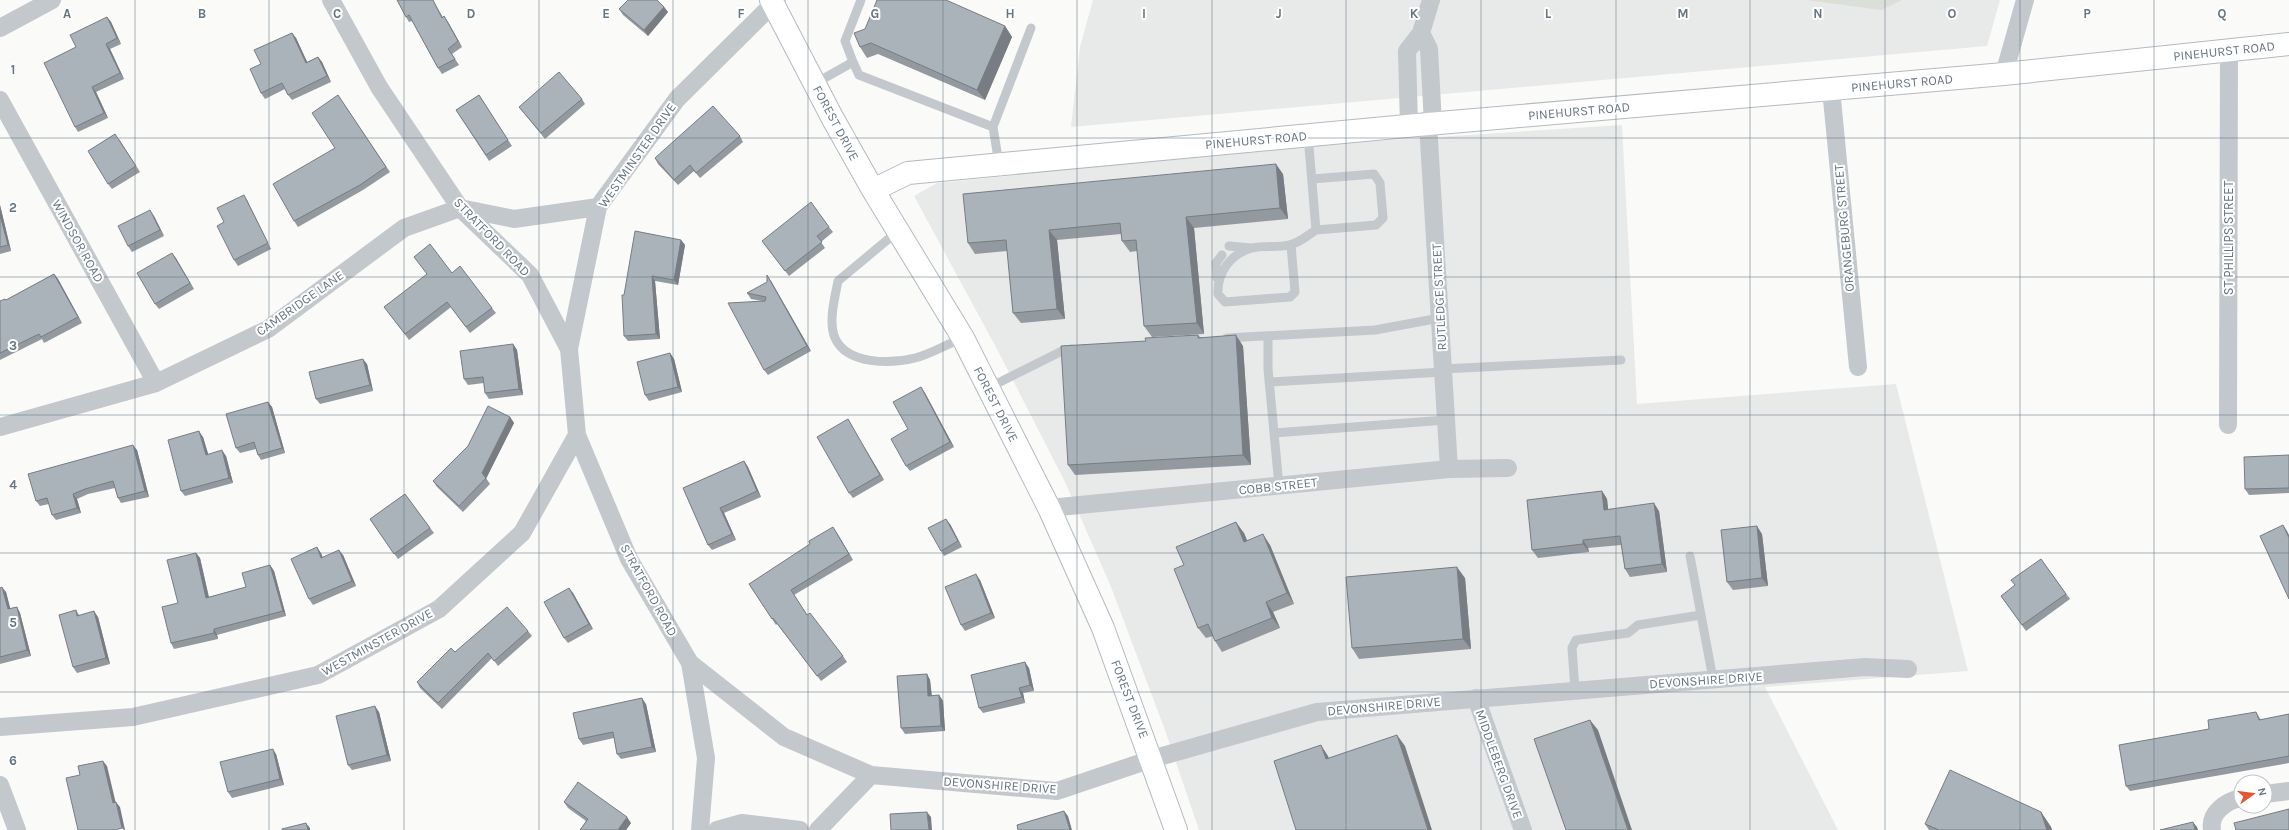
<svg xmlns="http://www.w3.org/2000/svg" width="2289" height="830" font-family="Karla,sans-serif">
<rect width="100%" height="100%" fill="#fafaf8"/>
<path fill="#e8e9e9" d="M1093 0H2000L1987 46 1071 127 1080 47Z
M1622 125 1637 404 1896 384 1968 671 1765 687 1838 830H1199L1165 730 1111 587 1065 482 998 351 914 196 937 183 1345 143Z"/>
<path fill="#dadfd7" d="M1807 0H1902L1881 10Z"/>
<g fill="none" stroke-linecap="round" stroke-linejoin="round">
<g stroke="#b3babf" stroke-width="24">
<path id="secondary" d="M771 0 833 119 873 190 963 338 1049 508 1103 628 1176 830
M873 190 908 173 1428 124 2004 74 2289 44"/>
</g>
<path stroke="#c3c8cc" stroke-width="9" d="M853 62 859 75 993 127
M814 84 853 62 845 41 861 0
M1308 135 1316 230 1376 225 1383 218 1380 183 1374 174 1312 179
M999 164 993 127 1031 28
M898 231 838 281C835 297 828 322 835 338 847 365 891 364 915 358 931 354 947 344 963 338
M1291 245 1295 292 1290 297 1225 302 1218 294C1217 273 1230 254 1252 248 1264 245 1277 248 1289 245 1298 244 1308 235 1316 230
M1229 246 1251 248
M1217 278 1216 263 1222 255
M1268 336V369L1279 486
M1227 338 1375 330 1440 318
M1443 369 1621 360
M1269 382 1443 372
M988 388 1062 351 1072 349
M1274 433 1446 420
M1690 556 1713 679
M1575 690 1572 648 1576 640 1628 633 1638 625 1701 615"/>
<path stroke="#c3c8cc" stroke-width="18" d="M331 0 379 87 460 208 530 275 569 349 577 435 629 559 690 663 706 758 700 830
M0 28 52 0
M1421 33 1429 49 1433 124
M2004 74 2025 0
M1831 89 1858 367
M0 100 156 383
M1428 124 1449 469
M1409 126 1407 51 1421 33 1431 0
M569 349 598 207 677 99 777 0
M2228 425 2229 51
M0 427 156 383 268 329 404 228 460 208 514 219 598 207
M1049 508 1449 469 1508 468
M690 663 784 737 871 775 1057 791 1152 759 1317 712 1865 667 1908 669
M1476 698 1523 830
M0 727 133 717 318 675 439 609 522 533 577 435
M0 785 17 830
M2265 794 2289 791
M717 830 742 823 800 830
M818 830 871 775
M2212 830C2209 813 2226 801 2241 798"/>
<use href="#secondary" stroke="#fff" stroke-width="22"/>
</g>
<path fill="#929a9f" d="M397 0 443 17 444 16 448 22 462 47 452 54 459 65 442 74 438 68 412 21 409 22 406 17Z
M664 7 668 12 648 36 623 15 619 9Z
M107 17 111 22 121 44 110 49 124 79 96 92 108 118 78 132 75 127 76 47Z
M1005 26 1012 37 985 100 878 54 867 58 860 47 854 33Z
M292 33 296 38 307 62 318 57 322 62 331 82 292 100 288 95 285 89 265 99 261 93V64Z
M338 95 390 172 363 190 298 227 294 221 335 148Z
M479 95 512 146 489 161 456 110Z
M582 99 585 104 545 139 523 112 519 107Z
M740 136 743 142 700 178 694 171 678 185 658 164 655 158Z
M119 139 140 172 112 189 108 184Z
M1283 174 1288 219 1194 228 1204 334 1152 337 1144 326 1137 251 1130 252 1122 241 1121 234 1057 240 1065 319 1021 323 1013 313 1007 251 975 254 968 243Z
M247 200 271 249 238 266 234 260Z
M0 205 11 251 0 254Z
M154 216 164 236 132 252 128 246Z
M829 227 833 232 821 242 825 248 789 276 766 246Z
M681 240 685 245 678 285 655 281 660 339 628 341 624 336V295Z
M172 253 194 289 159 309 155 304Z
M452 273 492 308 496 313 470 333 451 307 409 340 388 312Z
M54 274 58 279 82 323 44 343 42 339 0 360V301L6 300Z
M771 281 811 351 768 375 764 370 762 301 751 299 747 293Z
M1198 335 1200 337 1243 346 1251 465 1075 475 1068 465 1146 341Z
M513 344 517 350 523 395 489 399 485 393 484 383 468 385 464 379Z
M670 353 674 359 682 392 649 401 645 395Z
M367 364 373 391 320 404 316 399Z
M921 387 925 393 954 447 910 471 906 466 908 429Z
M268 402 272 407 285 453 261 460 258 455 256 449 240 453 236 448Z
M510 417 514 423 486 478 490 484 463 512 437 487 433 481Z
M848 419 851 425 884 480 853 498 849 493Z
M203 437 208 454 226 456 233 483 185 496 181 491Z
M137 450 149 497 121 503 118 498 115 488 88 494 77 499 81 513 56 520 52 515 49 504 40 506 36 501Z
M2289 455V493L2249 495 2245 489Z
M744 461 748 467 761 497 724 513 736 540 712 550 708 545 683 488Z
M1602 491 1607 499 1608 509 1659 511 1667 572 1630 577 1625 569 1621 545 1588 548 1589 552 1538 558 1532 550Z
M405 494 434 533 398 559 370 519Z
M950 524 962 547 944 556 941 551Z
M837 533 853 560 794 595 807 615 843 656 847 662 821 681 777 624 776 625 749 584Z
M1244 533 1247 541 1270 545 1294 604 1273 612 1280 628 1222 652 1215 641 1213 636 1206 638 1198 628 1184 565Z
M1762 534 1768 586 1733 590 1727 582Z
M196 553 200 558 209 597 246 587 270 565 274 571 286 616 217 635 218 639 174 649 171 643 178 603Z
M321 553 322 557 343 555 356 586 313 605 309 599Z
M2041 559 2070 599 2026 631 2001 596 2015 586Z
M1465 578 1471 649 1359 659 1352 648Z
M980 580 995 618 965 631 961 625Z
M0 588 6 592 10 609 17 607 20 613 31 656 0 664Z
M569 588 573 593 593 629 568 643 564 638Z
M76 610 79 615 98 617 110 664 77 673 73 667Z
M528 631 532 636 498 666 492 658 442 709 420 688 417 682 455 652Z
M1029 668 1034 691 1023 693 1025 703 983 713 979 708Z
M927 674 930 680 932 696 939 695 943 701 945 731 905 734 901 728Z
M646 704 656 752 621 759 617 754 614 738 583 745 579 739Z
M379 712 391 761 352 770 348 765Z
M2256 712 2261 720 2289 714V763L2130 791 2126 786 2209 729Z
M276 754 284 785 232 798 228 792Z
M564 802 631 823 626 830H580L586 821 568 808Z
M2041 812 2051 827 2052 830H1929L1925 824Z"/>
<path fill="#777d82" d="M433 0 446 23 442 18Z
M664 7 668 12 648 36 644 30Z
M444 16 448 22 462 47 458 41Z
M107 17 111 22 121 44 117 38Z
M1005 26 1012 37 985 100 977 90Z
M292 33 296 38 310 68 306 63Z
M106 44 110 49 124 79 120 73Z
M318 57 322 62 331 82 327 76Z
M92 87 96 92 108 118 104 113Z
M1276 164 1283 174 1288 219 1280 208Z
M244 195 247 200 271 249Z
M0 205 11 251 8 245 0 215Z
M150 210 154 216 164 236 160 230Z
M1186 217 1194 228 1204 334 1197 323Z
M1049 230 1057 240 1065 319 1057 309Z
M681 240 685 245 678 285 674 280Z
M172 253 176 258 194 289 190 283Z
M54 274 58 279 82 323 78 317Z
M767 275 771 281 811 351 807 346Z
M652 276 655 281 660 339 656 334Z
M1236 335 1243 346 1251 465 1243 455Z
M513 344 517 350 523 395 519 389Z
M670 353 674 359 682 392 678 387Z
M363 359 367 364 373 391 370 385Z
M921 387 925 393 954 447 950 442Z
M268 402 272 407 285 453 282 448Z
M510 417 514 423 486 479 482 473Z
M848 419 851 425 884 480 880 475Z
M199 431 203 437 210 460 206 455Z
M133 445 137 450 149 497 145 491Z
M222 450 226 456 233 483 229 478Z
M744 461 748 467 761 497 757 491Z
M1602 491 1607 499 1609 518 1604 510Z
M73 494 77 499 81 513 77 508Z
M1654 503 1659 511 1667 572 1662 564Z
M720 508 724 513 736 540 732 534Z
M946 519 950 524 962 547 958 541Z
M1236 522 1244 533 1252 552 1244 542Z
M2283 525 2287 531 2289 535V538Z
M1757 526 1762 534 1768 586 1762 578Z
M833 527 837 533 853 560 849 554Z
M1263 534 1270 545 1294 604 1287 593Z
M1583 540 1588 548 1589 552 1583 544Z
M317 547 321 553 325 563 321 558Z
M339 550 343 555 356 586 352 581Z
M196 553 200 558 210 603 206 598Z
M270 565 274 571 286 616 283 611Z
M1457 567 1465 578 1471 649 1463 639Z
M976 574 980 580 995 618 991 613Z
M2 587 6 592 12 615 8 609Z
M569 588 573 593 593 629 589 624Z
M1266 602 1273 612 1280 628 1272 618Z
M17 607 20 613 31 656 27 650Z
M94 611 98 617 110 664 106 658Z
M214 629 217 635 218 639 214 633Z
M1025 662 1029 668 1034 691 1030 685Z
M927 674 930 680 932 701 928 696Z
M1019 688 1023 693 1025 703 1022 697Z
M939 695 943 701 945 731 941 726Z
M642 698 646 704 656 752 652 747Z
M375 706 379 712 391 761 387 755Z
M1590 720 1598 730 1632 830H1628Z
M1397 735 1405 746 1432 830H1428Z
M1321 745 1328 756 1333 769 1326 759Z
M273 749 276 754 284 785 280 779Z
M103 761 107 766 117 808 113 803Z
M116 802 120 807 125 830H124L122 828Z
M1064 811 1068 816 1072 830H1070Z
M927 812 931 817 932 830H929Z
M2041 812 2051 827 2052 830H2047Z
M627 817 631 823 626 830H618Z
M2193 822 2197 827 2198 830H2195Z
M306 823 310 828V830H308Z"/>
<path fill="#aab3b9" stroke="#777d82" d="M397 0H433L442 18 444 16 458 41 448 49 455 59 438 68 409 15 406 17Z
M628 0H657L664 7 644 30 619 9Z
M877 0H946L1005 26 977 90 871 43 860 47 854 33 865 29Z
M107 17 117 38 106 44 120 73 92 87 104 113 75 127 44 63 76 47 70 35Z
M292 33 306 63 318 57 327 76 288 95 282 83 261 93 250 69 261 64 254 50Z
M559 72 582 99 541 133 519 107Z
M338 95 386 167 360 185 294 221 273 184 335 148 312 113Z
M479 95 508 140 486 155 456 110Z
M713 106 740 136 696 173 690 165 674 180 655 158Z
M115 134 136 166 108 184 88 151Z
M1276 164 1280 208 1186 217 1197 323 1144 326 1136 240 1122 241 1120 223 1049 230 1057 309 1013 313 1006 240 968 243 963 194Z
M244 195 268 243 234 260 217 226 224 222 217 208Z
M811 202 829 227 817 236 822 242 785 271 762 241Z
M150 210 160 230 128 246 118 226Z
M0 215 8 245 0 247Z
M635 231 681 240 674 280 652 276 656 334 624 336 622 295H624Z
M430 244 452 273 460 266 492 308 466 327 447 302 405 334 384 307 427 274 414 257Z
M172 253 190 283 155 304 137 273Z
M54 274 78 317 41 337 39 334 0 353V301L5 299 6 300Z
M767 275 807 346 764 370 728 303 765 301 766 297 747 293 767 282Z
M1198 335V338L1236 335 1243 455 1068 465 1061 346 1146 341 1145 338Z
M513 344 519 389 485 393 483 377 464 379 460 351Z
M670 353 678 387 645 395 637 362Z
M363 359 370 385 316 399 309 372Z
M921 387 950 442 906 466 891 439 908 429 893 402Z
M268 402 282 448 258 455 254 442 236 448 226 414Z
M488 406 510 417 482 473 486 478 459 506 433 481 468 446Z
M848 419 880 475 849 493 817 437Z
M199 431 206 455 222 450 229 478 181 491 168 440Z
M133 445 145 491 118 498 113 481 85 489 73 494 77 508 52 515 47 498 36 501 28 474Z
M2289 455V488L2245 489 2244 457Z
M744 461 757 491 720 508 732 534 708 545 683 488Z
M1602 491 1604 510 1654 503 1662 564 1625 569 1620 536 1583 540V544L1532 550 1527 500Z
M405 494 430 528 394 554 370 519Z
M946 519 958 541 941 551 928 528Z
M1236 522 1244 542 1263 534 1287 593 1266 602 1272 618 1215 641 1208 624 1198 628 1174 569 1184 565 1176 547Z
M2283 525 2289 538V599L2260 536Z
M1757 526 1762 578 1727 582 1721 530Z
M833 527 849 554 791 590 807 615 810 613 843 656 817 676 773 618 772 619 749 584 810 544 809 541Z
M317 547 321 558 339 550 352 581 309 599 291 559Z
M196 553 206 598 246 587 242 573 270 565 283 611 214 629V633L171 643 162 607 178 603 167 560Z
M2041 559 2066 594 2022 625 2001 596 2015 585 2011 580Z
M1457 567 1463 639 1352 648 1346 577Z
M976 574 991 613 961 625 945 587Z
M2 587 8 609 17 607 27 650 0 657V588Z
M569 588 589 624 564 638 544 602Z
M507 607 528 631 494 661 488 653 438 703 417 682 451 648 455 652Z
M76 610 77 616 94 611 106 658 73 667 59 615Z
M1025 662 1030 685 1019 688 1022 697 979 708 971 675Z
M927 674 928 696 939 695 941 726 901 728 897 676Z
M642 698 652 747 617 754 613 732 579 739 573 713Z
M375 706 387 755 348 765 336 716Z
M2256 712 2259 720 2289 714V756L2126 786 2119 745 2209 729 2208 720Z
M1590 720 1628 830H1566L1534 739Z
M1397 735 1428 830H1296L1274 761 1321 745 1326 759Z
M273 749 280 779 228 792 220 762Z
M103 761 113 803 116 802 122 828 115 830H78L66 778 80 775 78 766Z
M1950 770 2041 812 2047 830H1939L1925 824Z
M578 782 627 817 618 830H580L588 819 564 802Z
M2289 809V830H2236L2234 823Z
M1064 811 1070 830H1018L1017 825Z
M927 812 929 830H891L890 814Z
M2193 822 2195 830H2160Z
M306 823 308 830H282V829Z"/>
<path fill="none" stroke="#657683" stroke-width="1" stroke-opacity="0.55" d="M135 0V830M269 0V830M404 0V830M539 0V830M673 0V830M808 0V830M943 0V830M1077 0V830M1212 0V830M1346 0V830M1481 0V830M1616 0V830M1750 0V830M1885 0V830M2020 0V830M2154 0V830M0 138H2289M0 277H2289M0 415H2289M0 553H2289M0 692H2289"/>
<g text-anchor="middle" dominant-baseline="central" stroke-width="4" stroke-linejoin="round" paint-order="stroke">
<g font-size="13" fill="#657683" stroke="#fff">
<text transform="translate(2224 51) rotate(-6)">PINEHURST ROAD</text>
<text transform="translate(1902 83) rotate(-5)">PINEHURST ROAD</text>
<text transform="translate(1579 111) rotate(-5)">PINEHURST ROAD</text>
<text transform="translate(836 123) rotate(62)">FOREST DRIVE</text>
<text transform="translate(1256 140) rotate(-5)">PINEHURST ROAD</text>
<text transform="translate(637 155) rotate(-55)">WESTMINSTER DRIVE</text>
<text transform="translate(1844 228) rotate(-95)">ORANGEBURG STREET</text>
<text transform="translate(492 237) rotate(46)">STRATFORD ROAD</text>
<text transform="translate(2228 238) rotate(-90)">ST PHILLIPS STREET</text>
<text transform="translate(78 241) rotate(61)">WINDSOR ROAD</text>
<text transform="translate(1439 297) rotate(-93)">RUTLEDGE STREET</text>
<text transform="translate(300 303) rotate(-35)">CAMBRIDGE LANE</text>
<text transform="translate(996 404) rotate(63)">FOREST DRIVE</text>
<text transform="translate(1278 486) rotate(-6)">COBB STREET</text>
<text transform="translate(649 590) rotate(61)">STRATFORD ROAD</text>
<text transform="translate(377 642) rotate(-29)">WESTMINSTER DRIVE</text>
<text transform="translate(1706 680) rotate(-4)">DEVONSHIRE DRIVE</text>
<text transform="translate(1130 699) rotate(69)">FOREST DRIVE</text>
<text transform="translate(1384 706) rotate(-5)">DEVONSHIRE DRIVE</text>
<text transform="translate(1499 764) rotate(70)">MIDDLEBERG DRIVE</text>
<text transform="translate(1000 785) rotate(4)">DEVONSHIRE DRIVE</text>
</g>
</g>
<g font-size="13" text-anchor="middle" font-weight="bold" fill="#657683" stroke="#fff" stroke-width="4" stroke-linejoin="round" paint-order="stroke">
<text x="67" y="18">A</text>
<text x="202" y="18">B</text>
<text x="337" y="18">C</text>
<text x="471" y="18">D</text>
<text x="606" y="18">E</text>
<text x="741" y="18">F</text>
<text x="875" y="18">G</text>
<text x="1010" y="18">H</text>
<text x="1144" y="18">I</text>
<text x="1279" y="18">J</text>
<text x="1414" y="18">K</text>
<text x="1548" y="18">L</text>
<text x="1683" y="18">M</text>
<text x="1818" y="18">N</text>
<text x="1952" y="18">O</text>
<text x="2087" y="18">P</text>
<text x="2222" y="18">Q</text>
<text x="13" y="74">1</text>
<text x="13" y="212">2</text>
<text x="13" y="350">3</text>
<text x="13" y="489">4</text>
<text x="13" y="627">5</text>
<text x="13" y="765">6</text>
</g>
<g transform="translate(2253 794) rotate(76)"><circle r="19" fill="#ffffff" stroke="#c1c8cd"/>
<path d="M0-3L7 15L0 10L-7 15Z" fill="#e4572e"/>
<text y="-6" font-size="11" font-weight="bold" text-anchor="middle" fill="#657683">N</text>
</g>
</svg>
